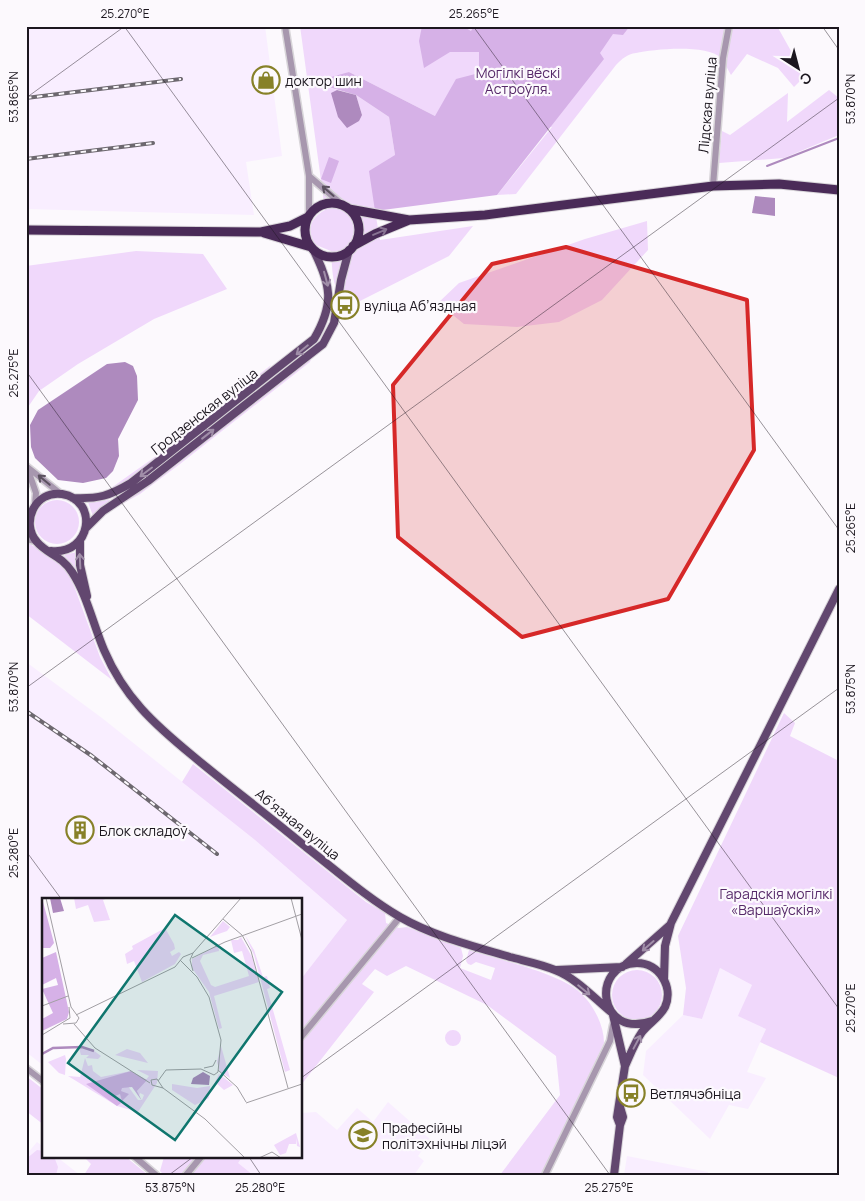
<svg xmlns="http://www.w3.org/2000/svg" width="865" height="1201" font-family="Manrope,sans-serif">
<rect width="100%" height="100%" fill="#fcf9fd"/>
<path fill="#f9eeff" d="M26 26H265L282 156 246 162 254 215 26 209Z
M26 662 102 718 255 840 347 920 301 979V900H44V1066L26 1052Z
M720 968 752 985 766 1029 747 1072 766 1078 748 1109 729 1105 710 1139 643 1075 646 1051 683 1015 702 1019Z
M388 1102 430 1139 418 1156 424 1161 414 1175H207L221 1157H301V1113L316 1112 337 1130 357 1108 373 1122Z
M37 1142 44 1147V1157H57L80 1175H26V1155Z
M627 1156 708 1172V1175H624Z"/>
<path fill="#f0d8fb" d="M300 26H777L805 76 794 87 778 68 747 54 731 75C728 70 725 63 721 58 707 44 654 49 636 53 627 54 622 59 616 65L516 194 497 195 552 127 435 116 349 72 325 86 337 90 332 94 362 115 356 95 389 117 395 155 375 211 380 240 473 226 449 256 360 301C330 302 333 273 331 251L316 245C305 231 311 217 325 210Z
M829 90 839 98V135L784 158 719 163 722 131 730 135 788 93 787 122Z
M647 221 648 250 602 300 559 322 517 327 464 324 438 303 459 283 585 239Z
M136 251 203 254 227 289 154 319 78 364 39 391 26 410V266Z
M306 352 308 354 237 406 271 377Z
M311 359 310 362 180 464 140 494 117 507 178 464 251 404Z
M271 365 265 374 230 400 226 401Z
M217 408V411L133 478 110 492 111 488 176 442Z
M219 418 221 420 143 482 114 500 112 497C151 476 185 447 219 418Z
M109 500 110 501 93 516 88 502Z
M35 522a22 22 0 1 1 44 0a22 22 0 1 1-44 0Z
M26 542 57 559 69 572 100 657 112 680 26 614Z
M77 552 79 577 64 555Z
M784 713 795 723 790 736 839 761V1078L760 1042 766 1029 738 1016 752 985 720 968 702 1019 683 1015 686 988 678 936Z
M193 764 366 902 385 913 386 923 399 928 407 927 461 948 463 956 460 968 491 980 495 968 476 962 471 965 468 964 466 961 469 950C500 960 540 969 568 984 588 994 604 1021 604 1043L542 1175H500L560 1095 556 1056 487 1005 406 966 387 976 375 969 362 984 374 992 301 1085V979L347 920 255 840 182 782Z
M612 995a25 25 0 1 1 50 0a25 25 0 1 1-50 0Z
M445 1038a8 8 0 1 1 16 0a8 8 0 1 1-16 0Z
M26 1076 44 1090V1125L26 1111Z
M37 1150 44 1151V1157L55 1159 58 1167 56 1175H26V1159Z
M84 1157H126L148 1175H84L91 1164Z
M164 1157H242L238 1163 253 1175H164L160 1171Z"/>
<path fill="#d6b1e7" d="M422 26H462L471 31 474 26H630L623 35 613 34 600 53 604 59 497 195 375 211 369 171 395 155 389 117 356 95 325 86 324 79 349 72 435 116 456 79 479 73V52H450L424 68 419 41Z
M329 157 339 161 331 183 321 179Z"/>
<path fill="#ae8abe" d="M337 90 356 95 362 115 359 121 347 128 338 117 331 93Z
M755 196 775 198V216L752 213Z
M125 362 133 366 137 376 138 400 118 439 119 456 113 471 106 478 83 483 58 480 35 458 31 447 30 425 38 410 107 364Z"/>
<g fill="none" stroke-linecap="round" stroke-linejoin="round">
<path stroke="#ae8abe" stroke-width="2" d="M767 166 839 138"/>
<g stroke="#d8d5d9" stroke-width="9">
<path id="minor" d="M285 26 309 176V215
M309 176 345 207
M713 186 723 58 729 26
M26 466 61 494
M27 467 36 493 35 504
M26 539 36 541
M301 1037 400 917
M26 1068 44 1082
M135 1157 156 1175
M186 1175 201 1157
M545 1175 610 1041 613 1025"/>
</g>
<g stroke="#d8d5d9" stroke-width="10">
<path id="major" d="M73 498C99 499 109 496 131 483L314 339C335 303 331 285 313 249
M86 528 103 511 148 481 323 344 334 323 341 280 349 250
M80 541V565L87 596
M51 551C92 555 99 500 62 494 35 490 20 523 37 542 47 554 61 555 72 572 87 595 93 624 104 650 124 697 154 724 193 756 230 787 269 816 306 847 337 871 366 897 400 917 433 936 473 946 510 957 525 961 541 964 555 970 576 978 594 998 611 1012
M626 964 670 925
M557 970 622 967
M664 979 665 946 671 923 839 589
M613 1015 625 1066 617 1117 620 1125
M625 1066C630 1055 635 1042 642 1032 649 1023 660 1017 665 1007 674 987 659 963 637 963 590 964 598 1040 652 1021
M614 1175 620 1125 623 1117 620 1107"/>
</g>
<g stroke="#d8d5d9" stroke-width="11">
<path id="highway" d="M305 230a27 27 0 1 1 54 0a27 27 0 1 1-54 0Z
M349 209 409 220 485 215 713 186 779 184 839 190
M26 230 261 232 290 226 308 217
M264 233 311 247
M353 246 375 234 409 220"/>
</g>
<use href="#minor" stroke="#a797ae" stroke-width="6"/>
<use href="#major" stroke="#62476f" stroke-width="8"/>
<use href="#highway" stroke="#4a2b58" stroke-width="9"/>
<g stroke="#6d686f" stroke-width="4">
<path id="rail" d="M26 98 181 79
M26 159 153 143
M26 711 92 756 217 854"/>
</g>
<use href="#rail" stroke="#fcf9fd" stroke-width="2" stroke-dasharray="5.5" stroke-linecap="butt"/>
</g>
<defs><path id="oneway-shaft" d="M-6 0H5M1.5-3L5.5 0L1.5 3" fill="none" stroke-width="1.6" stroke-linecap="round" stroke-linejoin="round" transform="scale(1.25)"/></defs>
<g stroke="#5b515f">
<use href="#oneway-shaft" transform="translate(328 191) rotate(-139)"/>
<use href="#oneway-shaft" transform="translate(44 480) rotate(-140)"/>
</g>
<use stroke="#887392" href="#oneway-shaft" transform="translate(380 232) rotate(-23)"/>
<g stroke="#a08ea8">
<use href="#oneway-shaft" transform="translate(326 279) rotate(75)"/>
<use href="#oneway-shaft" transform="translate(302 350) rotate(141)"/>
<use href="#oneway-shaft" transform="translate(208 434) rotate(-38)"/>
<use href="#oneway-shaft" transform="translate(146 472) rotate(143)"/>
<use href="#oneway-shaft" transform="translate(80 561) rotate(-93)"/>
<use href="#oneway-shaft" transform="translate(648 946) rotate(139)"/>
<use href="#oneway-shaft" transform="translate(584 990) rotate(39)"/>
<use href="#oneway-shaft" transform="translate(637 1042) rotate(-62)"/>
</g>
<path fill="#d62828" fill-opacity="0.2" stroke="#d62828" stroke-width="4" stroke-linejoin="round" d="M566 247 747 300 754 450 668 599 522 637 398 537 393 385 492 264Z"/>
<path fill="none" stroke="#1c171f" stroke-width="1" stroke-opacity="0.45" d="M124 26 839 1009M473 26 839 530M822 26 839 50M26 98 125 26M26 371 610 1175M26 688 839 98M26 851 62 900M301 1078 839 688M249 1157 261 1175M169 1175 193 1157"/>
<defs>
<g id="shop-ring" transform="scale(1.4375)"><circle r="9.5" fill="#fcf9fd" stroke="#878128" stroke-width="1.5"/><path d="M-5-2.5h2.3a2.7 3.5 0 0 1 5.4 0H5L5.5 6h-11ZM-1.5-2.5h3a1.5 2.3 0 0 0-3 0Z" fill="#878128"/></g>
<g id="bus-ring" transform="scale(1.4375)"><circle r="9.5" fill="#fcf9fd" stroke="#878128" stroke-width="1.5"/><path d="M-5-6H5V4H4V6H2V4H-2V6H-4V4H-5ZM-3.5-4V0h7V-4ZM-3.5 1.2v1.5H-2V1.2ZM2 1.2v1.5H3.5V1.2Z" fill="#878128"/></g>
<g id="building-ring" transform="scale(1.4375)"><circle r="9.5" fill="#fcf9fd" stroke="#878128" stroke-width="1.5"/><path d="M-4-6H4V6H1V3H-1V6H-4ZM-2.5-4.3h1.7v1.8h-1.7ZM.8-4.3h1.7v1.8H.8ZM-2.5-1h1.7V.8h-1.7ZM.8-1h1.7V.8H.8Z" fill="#878128"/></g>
<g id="university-ring" transform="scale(1.4375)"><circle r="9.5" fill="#fcf9fd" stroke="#878128" stroke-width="1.5"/><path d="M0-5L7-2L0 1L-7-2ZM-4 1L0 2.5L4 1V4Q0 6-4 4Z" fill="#878128"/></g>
</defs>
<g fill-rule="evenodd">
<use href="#shop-ring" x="266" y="80"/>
<use href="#bus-ring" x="345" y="305"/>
<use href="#building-ring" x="80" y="830"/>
<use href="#bus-ring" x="631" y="1093"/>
<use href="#university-ring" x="363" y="1135"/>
</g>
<g text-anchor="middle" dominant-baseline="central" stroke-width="4.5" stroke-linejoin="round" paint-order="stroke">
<g font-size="14" fill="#562969" stroke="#fcf9fd">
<text x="518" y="72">Могілкі вёскі<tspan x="518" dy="16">Астроўля.</tspan></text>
<text x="776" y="893">Гарадскія могілкі<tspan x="776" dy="16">«Варшаўскія»</tspan></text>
</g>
<g font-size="14" fill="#1c171f" stroke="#fcf9fd" text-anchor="start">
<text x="285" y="80">доктор шин</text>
<text x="364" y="305">вуліца Абʼяздная</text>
<text x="99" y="830">Блок складоў</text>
<text x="650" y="1093">Ветлячэбніца</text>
<text x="382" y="1127">Прафесійны<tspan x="382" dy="16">політэхнічны ліцэй</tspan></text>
</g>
<g font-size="14" fill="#1c171f" stroke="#fcf9fd">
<text transform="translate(707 105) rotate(-85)">Лідская вуліца</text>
<text transform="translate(204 411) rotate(-38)">Гродзенская вуліца</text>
<text transform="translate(298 824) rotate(39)">Абʼязная вуліца</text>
</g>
</g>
<g transform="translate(42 898)">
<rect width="260" height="260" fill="#fcf9fd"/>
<path d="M32 0H66L61 2 68 22 52 24 46 7 34 11ZM181 23 188 29 185 33 168 39ZM123 30 132 46 133 51 128 54 130 58 137 54 139 56 133 66 100 84 92 63 85 66 83 56 91 51 90 48ZM203 37 212 52 221 79 225 78 228 90 225 91 248 172 243 174 212 57ZM199 39 210 59 217 84 172 98 180 130 177 131 167 94 150 70V61L176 47 177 53 161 57 158 63 169 87 173 89 207 78 200 53 192 55 189 42H196ZM179 148 188 180 178 174 175 164ZM37 150 51 152 59 158 56 161 44 160 47 157H39ZM85 151 98 155 106 165 73 157ZM23 157 24 161 23 177 17 175 6 164ZM43 160 46 168 50 167 51 173 59 179 89 173 78 177 96 202H100L102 197 98 195 97 198 95 193 107 178 95 172 116 173 115 185 96 214 75 208 26 178 38 179ZM177 176 185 182 191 187 182 192 173 184ZM130 186 155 190 168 188 167 200 153 207 130 192ZM254 235 258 249 255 248 254 240V246H247L244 255 238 257 232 247Z" fill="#f0d8fb"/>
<path d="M0 0 12 45 8 50H0ZM14 54 27 114 25 121 0 133V121L11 115 0 91 16 87 14 80 0 87V60ZM89 173 105 182 95 193 100 203 90 189 80 190 79 193 87 196 80 203 78 196 73 198 79 205 75 208 44 186Z" fill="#d6b1e7"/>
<path d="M8 0H18L22 13 11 15ZM161 174 168 178 167 187 149 186 151 180Z" fill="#ae8abe"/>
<path fill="none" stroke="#ae8abe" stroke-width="2.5" d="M0 156 11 150 40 149 52 153"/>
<path fill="none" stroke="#a29fa4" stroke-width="1" d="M4 0 29 109 37 120 34 125 21 126M249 0 260 42M181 21 200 37 209 53 246 190M150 60 183 44 260 16M151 73 148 62 151 55 199 0M0 108 26 98M34 117 133 69 141 59 151 55M32 126 53 150 108 185M0 137 28 120 27 109M162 170 171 168 174 162M176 172 195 189 204 204M116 183 124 172 159 171 172 177 176 174 179 142 167 99 155 79 138 62M121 190 110 187 109 182 115 181 121 190 163 221 203 260M204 205 260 186M217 260 230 254 239 260"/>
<path fill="#0f766e" fill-opacity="0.15" stroke="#0f766e" stroke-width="2.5" d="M133 17 240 94 133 242 26 165Z"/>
<rect width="260" height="260" fill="none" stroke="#1c171f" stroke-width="2.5"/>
</g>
<rect width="865" height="1201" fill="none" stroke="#fcf9fd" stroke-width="55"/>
<g transform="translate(798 68) rotate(144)" stroke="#fcf9fd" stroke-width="4" paint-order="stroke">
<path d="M0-4L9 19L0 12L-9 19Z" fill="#1c171f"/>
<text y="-8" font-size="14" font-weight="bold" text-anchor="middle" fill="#1c171f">С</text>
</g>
<rect x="28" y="28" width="810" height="1146" fill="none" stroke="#1c171f" stroke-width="2"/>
<g font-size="12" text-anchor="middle" fill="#1c171f">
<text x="125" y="18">25.270°E</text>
<text x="474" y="18">25.265°E</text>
<text transform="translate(14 97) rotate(-90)" y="4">53.865°N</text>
<text transform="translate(851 99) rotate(-90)" y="4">53.870°N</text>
<text transform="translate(14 373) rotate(-90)" y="4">25.275°E</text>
<text transform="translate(851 528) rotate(-90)" y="4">25.265°E</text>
<text transform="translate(14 687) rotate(-90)" y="4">53.870°N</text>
<text transform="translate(851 689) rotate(-90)" y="4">53.875°N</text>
<text transform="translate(14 853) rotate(-90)" y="4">25.280°E</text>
<text transform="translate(851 1008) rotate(-90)" y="4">25.270°E</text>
<text x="170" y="1192">53.875°N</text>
<text x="260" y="1192">25.280°E</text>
<text x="609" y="1192">25.275°E</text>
</g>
</svg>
